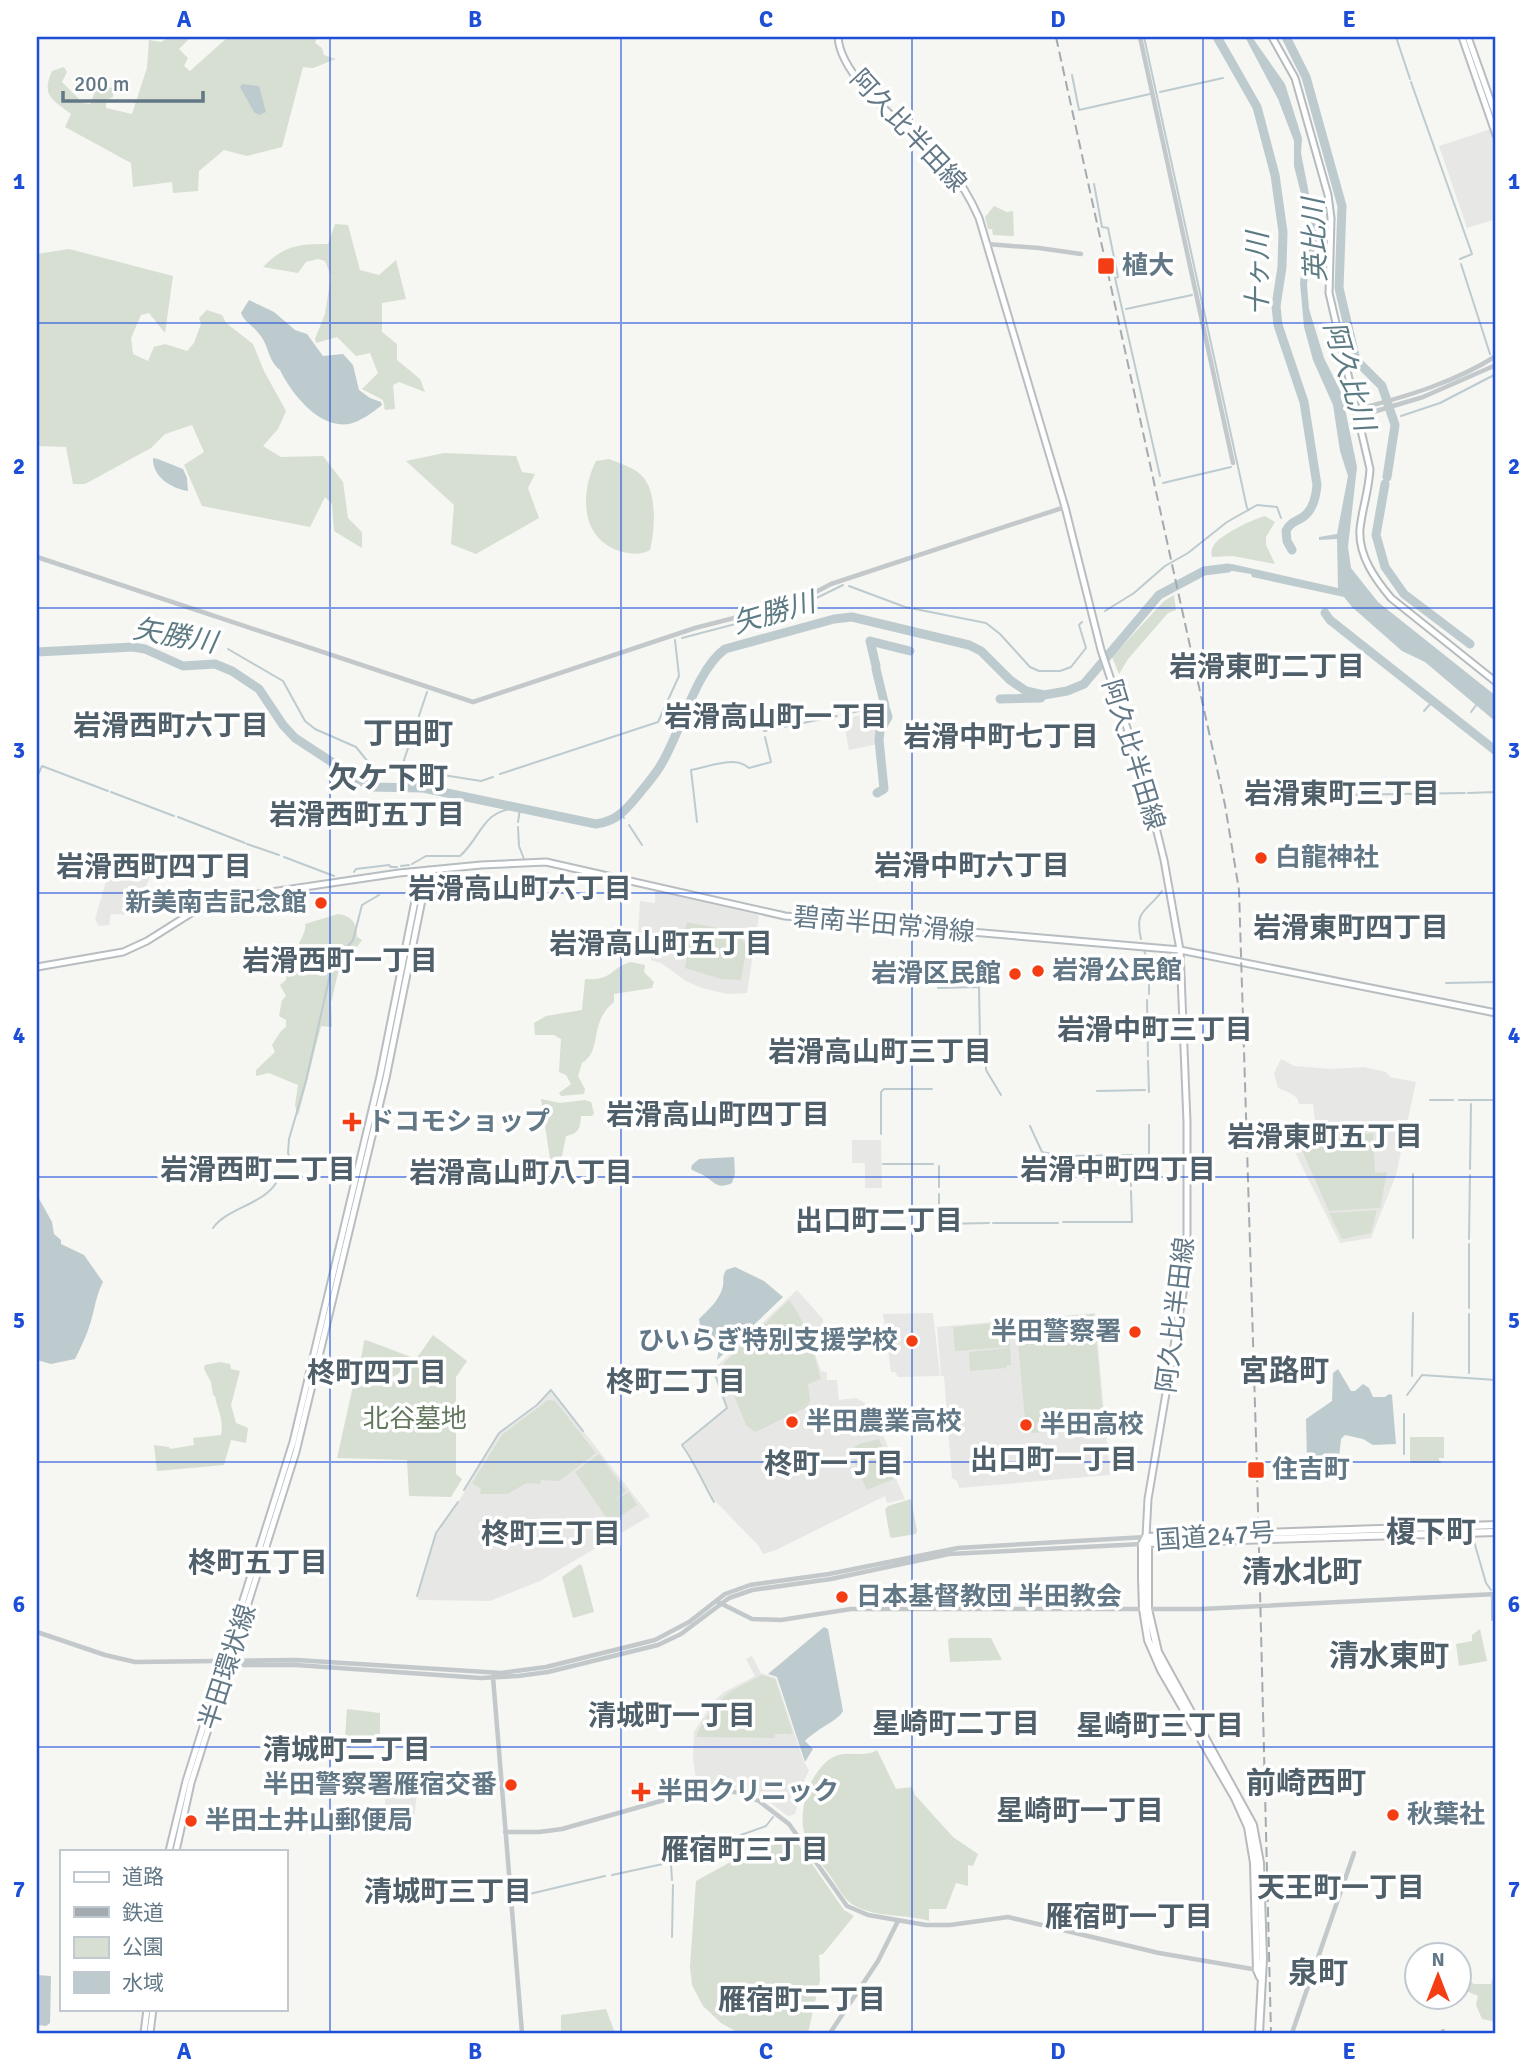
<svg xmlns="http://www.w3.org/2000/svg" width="1533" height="2070" font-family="Signika,'Noto Sans JP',sans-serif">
<rect width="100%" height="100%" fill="#f6f6f2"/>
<path fill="#e7e7e5" d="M1491 129 1496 145V219L1467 228 1439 146Z
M885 710 887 718 879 730 878 744 849 750 843 719Z
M143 861 140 865 152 872 142 896 138 915 111 914 109 925 99 926 95 920 111 863Z
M655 891 759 915 747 993 727 994 702 988 686 981 661 963 651 960 652 940 638 935 640 901 655 903Z
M1281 1059 1294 1066 1332 1069 1364 1067 1386 1072 1390 1077 1416 1082 1396 1175 1371 1238 1340 1243 1289 1140 1317 1137 1313 1104H1299L1297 1098 1290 1093 1278 1088 1274 1073Z
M852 1140H881L882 1188H865V1163H852Z
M797 1290 823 1319V1333L818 1338 819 1352 815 1354 821 1371 827 1372V1380H837L839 1400 856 1398 865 1403 874 1426 899 1415 901 1424 882 1432 900 1476 896 1479 905 1499 887 1503 885 1496 776 1550 763 1554 758 1545 715 1501 684 1445 728 1408 714 1369Z
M933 1313 940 1376 898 1377 895 1372H891L883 1314Z
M1095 1313 1110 1475 959 1488 957 1481 952 1478 944 1376H941L937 1327Z
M552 1391 650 1516 540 1581 490 1601 419 1600 417 1598 436 1535 454 1509 500 1433 538 1406Z
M752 1656 761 1673 776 1678 804 1762 809 1770 803 1784 795 1814 788 1816 764 1798 739 1789 716 1785 697 1786 693 1759 694 1732 714 1701 724 1692 755 1676 746 1659Z
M387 1780 418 1784 414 1820 385 1813V1781Z"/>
<path fill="#d7ded2" d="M169 37H191L179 49 188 58 184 66 190 71 228 37H317L315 43 322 48 324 55 336 59 313 68 303 67 282 147 247 156 224 150 199 171 198 191 173 193 172 182 133 187 131 163 65 127 71 114C52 99 41 96 52 71L64 67 67 72 62 82 83 103 90 104 95 92V85L113 88V97L106 100V108L132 114 147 68 149 40 161 42Z
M994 206 1007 212 1013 211 1014 236 993 235 992 229H988L985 217Z
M335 224 348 225 360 270 379 275 396 260 406 299 382 303V332L397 344V360L420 379 425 392 399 382 393 385 395 409 385 410 383 400 362 389 378 373 370 353 356 356 337 337 316 343 315 339 325 314 331 276 325 261 318 259 306 262 298 273 263 267C285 245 298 244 328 244Z
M69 249 173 276 165 333 149 313 141 315 131 338 133 354 148 361 154 347 165 344 187 351 194 343 201 324 199 318 207 310 222 315 226 323 253 344 264 371 286 411 278 429 263 446 281 457 323 456 343 482 348 518 362 532V548L334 531 332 504 325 497 310 527 202 506 184 465 204 452 192 425 165 434 151 448 85 484H73L66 447 37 446V254Z
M444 453 516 456 522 472 535 474 528 488 539 518 476 554 451 544 454 505 406 461Z
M609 459C619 463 632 467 640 474 658 489 655 530 650 550 641 555 633 554 623 552 581 541 579 495 596 461Z
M1265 516 1275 522 1266 537V545L1275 564 1233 556 1212 557C1211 552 1211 550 1214 545 1220 535 1253 519 1265 516Z
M1174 595 1176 610 1168 613 1128 659 1119 674 1112 657 1164 601Z
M338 914C352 916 357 923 357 937L362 940 338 973 331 1003 332 1027 321 1026 298 1116 295 1105 298 1085 269 1073 256 1076V1070L275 1052 272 1045 281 1031 286 1027V1020L279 1016 282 1000 286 996 280 985 286 980 287 971 292 968V959L298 953C296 941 307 935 305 924Z
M687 922C709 927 734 928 747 945L741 980 721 979 685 968 690 940 684 934Z
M631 962 645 965 644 972 654 982 652 988 614 994V1002C588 1023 603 1050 582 1063L578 1076 585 1089 584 1094 561 1096 559 1093 571 1084 566 1075 559 1072 561 1039 554 1035H535L534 1023 546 1016 582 1010 585 979C614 981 609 968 631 962Z
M541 1099 560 1103 585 1100 591 1102 594 1113 592 1116H581C580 1129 579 1133 566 1136L562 1156 555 1167 550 1159Z
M1373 1133 1375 1173 1387 1172 1380 1208 1329 1211 1298 1141Z
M1377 1210 1371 1233 1342 1239 1329 1213Z
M789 1300C810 1329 811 1345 821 1379L808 1384 810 1402 807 1407 755 1432 746 1425 723 1368 724 1363Z
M1094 1314 1104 1427 1032 1433 1031 1430H1026L1016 1321Z
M1008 1322 1010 1347 955 1351 953 1327Z
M433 1335 467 1361 456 1377V1474L462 1479 451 1497 409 1496 407 1460 337 1458 355 1377 388 1383 402 1379Z
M366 1340 411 1357V1359C394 1385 385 1378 359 1372L364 1341Z
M1010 1348 1011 1365H1007L1006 1368 970 1371 969 1352Z
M220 1362 230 1364 231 1369 240 1371 231 1405 236 1423 248 1428 246 1443 231 1440 224 1465 157 1471 154 1445 169 1447 170 1449 194 1445 193 1438 221 1435C224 1419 218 1412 215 1396L213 1395 211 1382 204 1369 205 1365Z
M548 1400 555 1401 596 1453 559 1481 541 1480 540 1484 526 1483 508 1494H480L481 1489 472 1483 502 1435Z
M1410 1437H1444V1458H1439V1461H1410Z
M879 1439 896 1478 867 1490 860 1475 863 1473 860 1474 850 1451 859 1444Z
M599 1454 626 1491 613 1501 629 1492 637 1505 610 1523 575 1472Z
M911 1499 917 1531 916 1534 892 1538 890 1537 885 1509 888 1506Z
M580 1564 582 1566 594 1612 573 1618 562 1577Z
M1480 1629 1487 1661 1459 1666 1456 1644 1472 1641V1635Z
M950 1638H991L1002 1660 950 1662 948 1640Z
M762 1675 775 1679 793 1734H775V1738L697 1737V1733C720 1696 723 1694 762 1675Z
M347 1709 380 1713V1740L345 1738Z
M877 1750 896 1789 912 1787 915 1795 953 1837 978 1854 973 1866 968 1865V1886L956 1883 946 1909H929V1921C906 1914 878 1918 855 1906 845 1901 838 1887 831 1877 810 1847 797 1837 805 1799 809 1784 815 1773 826 1762 844 1746 862 1760 877 1750Z
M794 1838 844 1910 854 1916 823 1954 819 1955 820 1980 808 2033H739L721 2023 703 2006 692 1985 690 1967 696 1881 745 1854Z
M1496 1966V2022L1482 2019 1476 2005 1478 1996 1464 1990 1465 1978 1474 1984H1491Z
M606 2009 615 2033H561V2015Z"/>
<path fill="#bdcbcf" d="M1245 37H1252L1285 84 1302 138 1301 153 1310 199 1318 216 1317 261 1308 275 1307 285 1309 309 1324 358 1342 394 1357 467 1348 547 1351 568 1378 602 1496 696V722L1425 662 1402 651 1352 607 1344 597 1252 577 1251 574 1214 568 1232 564 1338 588 1337 539 1319 540V537L1337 534 1348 476 1340 451 1333 405 1313 360 1304 327 1300 283 1302 267 1310 246 1309 226 1294 166V141L1278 99Z
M242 84 259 86 266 112 259 115 254 112 240 87Z
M249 300 274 312 295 330 307 334 323 356 343 354 353 365 359 390 370 398 381 402 382 405C372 413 361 421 349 424 319 429 291 393 280 370 268 361 269 346 260 335 254 326 245 323 241 313Z
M153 458 158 459 183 469 187 478 188 491C172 489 152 477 153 458Z
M734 1157 735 1174 732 1183C717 1190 715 1182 703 1175 700 1173 695 1172 691 1169L692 1165 699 1159Z
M37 1195 52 1222 54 1234 61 1240V1244L84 1255 103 1282C96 1296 95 1307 91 1321 87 1335 81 1347 75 1359L51 1364 37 1360Z
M735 1267 764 1281 783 1297 717 1360 720 1343 700 1326 699 1319C708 1310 720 1300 723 1286 724 1279 722 1277 726 1270Z
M1338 1369 1351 1391H1355L1363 1384 1369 1388 1373 1397H1385L1389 1394 1392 1395 1396 1444 1373 1445 1363 1439 1345 1435 1341 1439 1338 1466 1310 1467 1307 1460 1306 1419 1332 1401 1333 1373Z
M824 1627 828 1629 843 1711C838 1721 816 1729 805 1741L813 1749 805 1762 777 1677 768 1674Z
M37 1975 51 1976 50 2023 46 2026 37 2025Z"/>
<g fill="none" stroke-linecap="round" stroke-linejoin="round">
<path stroke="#bdcbcf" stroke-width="2" d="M1144 37 1247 508 1249 510
M1396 37 1410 79
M1072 75 1079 110 1150 94
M1411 82 1472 254 1460 259
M1160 92 1223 78
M1094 184 1102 227 1108 228 1118 277 1115 278 1160 476
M1461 264 1490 354
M1126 309 1192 295
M1401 416 1440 403 1496 374 1495 371
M1163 483 1231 467
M849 586 905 607 986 623 1000 634 1030 667 1039 671H1060L1071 667 1086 648 1079 625 1082 622
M1105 611 1134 593 1165 566 1188 553 1227 522 1257 505 1277 507 1281 518
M682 638 796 608 843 585
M228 649 283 681 305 721 315 729 356 747 373 768 381 771 411 770 481 781 493 777
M876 666 871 642 908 649
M1424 711 1432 702
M1471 712 1477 704
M842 715 884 705 877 670
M764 731 837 716
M402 766 427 692
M500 774 658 722 679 676 675 640
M37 777 42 766 108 791
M111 792 174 816
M1468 793 1496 792
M1339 795 1465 793
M621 814 624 818
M178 817 245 843
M518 822 520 809
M697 822 691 770C708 767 735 755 749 768L771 762 765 737
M629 825 642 845
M518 827 519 846 524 859
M247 844 279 855
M284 857 334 876
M412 864 426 856H460C483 835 481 811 517 808
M401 866 409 865
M354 872 356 869 389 865 391 867H397
M1141 939C1134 909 1147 912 1162 891
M1144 950 1149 967V994
M1446 983 1496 982
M938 988 979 987 980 1042
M1147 1000 1148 1056
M980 1049 986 1050V1070L1001 1095
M1148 1061 1149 1092
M1097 1091 1145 1090
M1430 1100H1453
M1459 1100H1496
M1030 1126 1042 1152 1061 1156
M881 1134V1092L884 1089H932
M1131 1155V1186
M883 1164H933
M292 1165 288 1153 289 1139 306 1081 332 966 353 940 362 905 379 895
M1065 1166V1156L1149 1155V1125
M1470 1169 1471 1104
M939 1187V1166
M939 1194V1224L989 1223
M1063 1222H1132L1131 1191
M993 1223H1058
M213 1228C228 1206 272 1204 280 1174
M1413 1238V1174
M1469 1239 1470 1175
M1469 1308V1244
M1469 1314V1373
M709 1371 716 1377 727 1408 682 1445C695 1463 703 1483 714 1502
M1412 1376 1413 1313
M1407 1395 1422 1375 1496 1380
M1404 1414V1454
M1411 1462H1440
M464 1490 499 1433 537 1405 551 1390 583 1431
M1473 1538 1486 1583 1491 1590
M417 1596 436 1533 458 1502
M1492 1620V1596
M741 1835 766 1826 773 1817
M690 1858 737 1838
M671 1864 672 1880
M612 1875 686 1859
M517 1897 605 1876
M672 1937 673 1885"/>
<path stroke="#bdcbcf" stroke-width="9" d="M1217 37 1257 107 1275 175 1283 232 1282 267 1276 306 1278 325 1304 402 1317 485C1316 497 1313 510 1303 517 1296 522 1290 522 1286 531L1287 541 1292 550
M1286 37 1306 77 1342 206 1339 288 1356 360 1382 386 1395 425 1387 477
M1385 484 1376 535 1385 567 1404 594 1470 644
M1325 613 1330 620 1496 751
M37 652 133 647 145 649 183 666 215 664 232 671 259 689 283 725 295 738 370 787 423 788 596 824C617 821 626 810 639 794 647 784 656 774 662 763 681 731 696 670 725 649L834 619 852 617 969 645 981 651 1010 680 1026 691 1044 695 1067 691 1084 684 1159 595 1204 571 1228 568
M876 666 870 641 910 651
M876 669 885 706
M1000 699 1041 698
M877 793 884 789 879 740 880 731 888 717 886 710"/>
<g stroke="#b7bdc1" stroke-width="9">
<path id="secondary" d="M838 37C841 83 917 134 948 168 962 183 971 200 979 218L1065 507 1101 650 1144 779 1164 860 1180 950 1187 1122V1255L1184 1287 1148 1499 1146 1537
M1462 37 1496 135
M1468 37 1496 116
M37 967 123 952 147 941 193 912 230 898 399 873 481 865 546 862 785 916 1180 950 1496 1013
M169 1851 186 1781 293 1442 380 1076 421 871
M176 1851 191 1783 296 1452 386 1078 428 870
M144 2033 147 2009
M150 2033 153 2009"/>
</g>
<g stroke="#b6bbbe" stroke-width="9">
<path id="primary" d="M1272 37 1295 78 1328 195 1331 218 1329 293 1370 469C1369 490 1362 509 1360 529 1358 555 1375 579 1391 598L1496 682"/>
</g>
<g stroke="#b7bbbe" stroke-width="10">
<path id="trunk" d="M1146 1537 1148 1543V1609L1158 1652 1253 1825 1260 1863 1263 1959 1259 2033
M1146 1537 1142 1544V1578L1143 1609 1148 1640 1161 1670 1235 1798 1248 1827 1254 1863 1257 1970 1260 1977
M1146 1537 1496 1525
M1145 1543 1496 1532"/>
</g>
<path stroke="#c3c8cb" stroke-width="4.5" d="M1140 37 1233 463
M987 244 1039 248 1081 254
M1496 356C1455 382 1408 396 1362 408L1357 413 1363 415 1423 397 1496 365
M37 557 473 702 695 628 797 602 831 584 1065 507
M718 1602 752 1619 781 1620 851 1609H1202L1496 1594
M37 1632 105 1655 135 1662 296 1660 501 1673 546 1667 655 1640 689 1622 725 1594 750 1585 829 1574 958 1548 1146 1537
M228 1662 234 1665H296L481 1678 518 1676 548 1672 658 1645 681 1634 729 1598 752 1590 831 1579 949 1554 1142 1544
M493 1677 522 2033
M505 1832H539L562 1829 696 1791 735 1792 759 1801 789 1824 847 1906 868 1915 926 1925H950L1008 1917 1159 1953 1258 1970
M830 2033 878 1961 898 1921
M1292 2033 1354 1853
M1443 2033V2031"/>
<use href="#secondary" stroke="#fff" stroke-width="5"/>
<use href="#primary" stroke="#fff" stroke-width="5"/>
<use href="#trunk" stroke="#fff" stroke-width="6"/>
<path stroke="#a3abb0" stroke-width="2" stroke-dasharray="10 5" stroke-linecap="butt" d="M1056 37 1225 805 1239 890 1257 1470 1271 2033"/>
</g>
<path fill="none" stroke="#1d4ed8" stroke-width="2" stroke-opacity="0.55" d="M330 37V2033M621 37V2033M912 37V2033M1203 37V2033M37 323H1496M37 608H1496M37 893H1496M37 1177H1496M37 1462H1496M37 1747H1496"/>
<g fill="#f53d13" stroke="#fff" stroke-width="2.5">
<rect x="1097" y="257" width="18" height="18" rx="3.5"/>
<circle cx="1261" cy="858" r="7"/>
<circle cx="321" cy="903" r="7"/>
<circle cx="1038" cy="971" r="7"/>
<circle cx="1015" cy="974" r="7"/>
<path d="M348.5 1111.5h7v7h7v7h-7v7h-7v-7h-7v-7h7z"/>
<circle cx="1135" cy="1332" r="7"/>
<circle cx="912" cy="1341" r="7"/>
<circle cx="792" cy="1422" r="7"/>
<circle cx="1026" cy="1425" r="7"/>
<rect x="1247" y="1461" width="18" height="18" rx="3.5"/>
<circle cx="842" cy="1597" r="7"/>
<circle cx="511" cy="1785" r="7"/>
<path d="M637.5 1781.5h7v7h7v7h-7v7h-7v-7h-7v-7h7z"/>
<circle cx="1393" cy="1815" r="7"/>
<circle cx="191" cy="1821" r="7"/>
</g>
<g text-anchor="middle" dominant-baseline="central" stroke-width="7" stroke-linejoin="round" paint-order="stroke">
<g font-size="26" fill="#627886" stroke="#fff">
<text transform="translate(908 131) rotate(47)">阿久比半田線</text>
<text transform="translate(1133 755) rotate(73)">阿久比半田線</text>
<text transform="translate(884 925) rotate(5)">碧南半田常滑線</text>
<text transform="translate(1176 1315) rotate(-83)">阿久比半田線</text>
<text transform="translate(1215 1537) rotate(-4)">国道247号</text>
<text transform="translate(228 1667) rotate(-72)">半田環状線</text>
</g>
<g font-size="26" font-weight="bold" fill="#627886" stroke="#fff" text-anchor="start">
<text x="1122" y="266">植大</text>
<text x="1275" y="858">白龍神社</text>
<text x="307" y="903" text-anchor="end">新美南吉記念館</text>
<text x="1052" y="971">岩滑公民館</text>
<text x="1001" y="974" text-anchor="end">岩滑区民館</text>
<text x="368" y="1122">ドコモショップ</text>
<text x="1121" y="1332" text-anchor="end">半田警察署</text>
<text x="898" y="1341" text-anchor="end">ひいらぎ特別支援学校</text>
<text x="806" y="1422">半田農業高校</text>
<text x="1040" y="1425">半田高校</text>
<text x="1272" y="1470">住吉町</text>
<text x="856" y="1597">日本基督教団 半田教会</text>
<text x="497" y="1785" text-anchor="end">半田警察署雁宿交番</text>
<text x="657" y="1792">半田クリニック</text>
<text x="1407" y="1815">秋葉社</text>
<text x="205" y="1821">半田土井山郵便局</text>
</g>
<g font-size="26" fill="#64785d" stroke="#fff">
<text x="415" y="1419">北谷墓地</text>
</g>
<g font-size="28" font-style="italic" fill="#5d7b83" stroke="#fff">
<text transform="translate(1315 240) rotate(-92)">英比川</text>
<text transform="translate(1258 274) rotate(-90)">十ヶ川</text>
<text transform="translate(1349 376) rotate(73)">阿久比川</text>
<text transform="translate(774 613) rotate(-16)">矢勝川</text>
<text transform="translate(175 636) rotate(10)">矢勝川</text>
</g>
<g font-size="28" font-weight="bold" fill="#50606a" stroke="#fff">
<text x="1267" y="667">岩滑東町二丁目</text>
<text x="776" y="717">岩滑高山町一丁目</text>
<text x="171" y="726">岩滑西町六丁目</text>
<text x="1001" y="737">岩滑中町七丁目</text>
<text x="1342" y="794">岩滑東町三丁目</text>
<text x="367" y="815">岩滑西町五丁目</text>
<text x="972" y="866">岩滑中町六丁目</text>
<text x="154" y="867">岩滑西町四丁目</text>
<text x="520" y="889">岩滑高山町六丁目</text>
<text x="1351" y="928">岩滑東町四丁目</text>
<text x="661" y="944">岩滑高山町五丁目</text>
<text x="340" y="961">岩滑西町一丁目</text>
<text x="1155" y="1030">岩滑中町三丁目</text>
<text x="880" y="1052">岩滑高山町三丁目</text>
<text x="718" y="1115">岩滑高山町四丁目</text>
<text x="1325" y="1137">岩滑東町五丁目</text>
<text x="258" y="1170">岩滑西町二丁目</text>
<text x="1118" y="1170">岩滑中町四丁目</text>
<text x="521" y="1173">岩滑高山町八丁目</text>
<text x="879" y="1221">出口町二丁目</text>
<text x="377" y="1373">柊町四丁目</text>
<text x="676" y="1382">柊町二丁目</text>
<text x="1054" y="1460">出口町一丁目</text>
<text x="834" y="1464">柊町一丁目</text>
<text x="551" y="1534">柊町三丁目</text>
<text x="258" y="1563">柊町五丁目</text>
<text x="672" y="1716">清城町一丁目</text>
<text x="956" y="1724">星崎町二丁目</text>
<text x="1160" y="1726">星崎町三丁目</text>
<text x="347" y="1750">清城町二丁目</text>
<text x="1080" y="1811">星崎町一丁目</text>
<text x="745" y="1850">雁宿町三丁目</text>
<text x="1341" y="1888">天王町一丁目</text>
<text x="448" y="1892">清城町三丁目</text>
<text x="1129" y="1917">雁宿町一丁目</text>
<text x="802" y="2000">雁宿町二丁目</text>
</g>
<g font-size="30" font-weight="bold" fill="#50606a" stroke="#fff">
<text x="408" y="734">丁田町</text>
<text x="388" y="778">欠ケ下町</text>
<text x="1284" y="1371">宮路町</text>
<text x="1431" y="1532">榎下町</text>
<text x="1302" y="1572">清水北町</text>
<text x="1389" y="1656">清水東町</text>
<text x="1306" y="1783">前崎西町</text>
<text x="1318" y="1973">泉町</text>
</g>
</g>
<rect width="1533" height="2070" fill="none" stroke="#ffffff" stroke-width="77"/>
<rect x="60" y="1850" width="228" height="161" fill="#ffffff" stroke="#c0c9cf" stroke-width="2"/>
<rect x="74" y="1872" width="35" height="10" fill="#ffffff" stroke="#c0c9cf" stroke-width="2"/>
<text x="122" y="1884" font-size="21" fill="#627886">道路</text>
<rect x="74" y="1907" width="35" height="10" fill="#a3abb0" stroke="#c0c9cf" stroke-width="2"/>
<text x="122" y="1920" font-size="21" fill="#627886">鉄道</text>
<rect x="74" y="1937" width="35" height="21" fill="#d7ded2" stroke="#c0c9cf" stroke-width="2"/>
<text x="122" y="1954" font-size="21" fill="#627886">公園</text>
<rect x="74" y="1972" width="35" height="21" fill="#bdcbcf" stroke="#c0c9cf" stroke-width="2"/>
<text x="122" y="1990" font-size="21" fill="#627886">水域</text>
<g transform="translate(1438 1976)"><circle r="33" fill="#ffffff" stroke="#c0c9cf" stroke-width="2"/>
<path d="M0-5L12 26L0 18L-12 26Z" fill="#f53d13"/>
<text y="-10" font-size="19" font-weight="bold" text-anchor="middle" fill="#627886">N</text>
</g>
<path d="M63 91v10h140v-10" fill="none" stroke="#627886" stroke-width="3.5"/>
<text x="74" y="91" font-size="21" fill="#627886" stroke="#ffffff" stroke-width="5" paint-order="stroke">200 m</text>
<rect x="38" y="38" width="1456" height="1994" fill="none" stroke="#1d4ed8" stroke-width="2.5"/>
<g font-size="23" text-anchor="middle" font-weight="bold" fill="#1d4ed8">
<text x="184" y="27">A</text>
<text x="475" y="27">B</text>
<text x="766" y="27">C</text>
<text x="1058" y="27">D</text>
<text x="1349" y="27">E</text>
<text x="19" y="189">1</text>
<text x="1514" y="189">1</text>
<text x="19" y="474">2</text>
<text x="1514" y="474">2</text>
<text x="19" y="758">3</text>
<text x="1514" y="758">3</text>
<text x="19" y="1043">4</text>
<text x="1514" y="1043">4</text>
<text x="19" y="1328">5</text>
<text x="1514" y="1328">5</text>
<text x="19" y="1612">6</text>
<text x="1514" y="1612">6</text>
<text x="19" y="1897">7</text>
<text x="1514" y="1897">7</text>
<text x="184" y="2059">A</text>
<text x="475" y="2059">B</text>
<text x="766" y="2059">C</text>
<text x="1058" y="2059">D</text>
<text x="1349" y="2059">E</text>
</g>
</svg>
